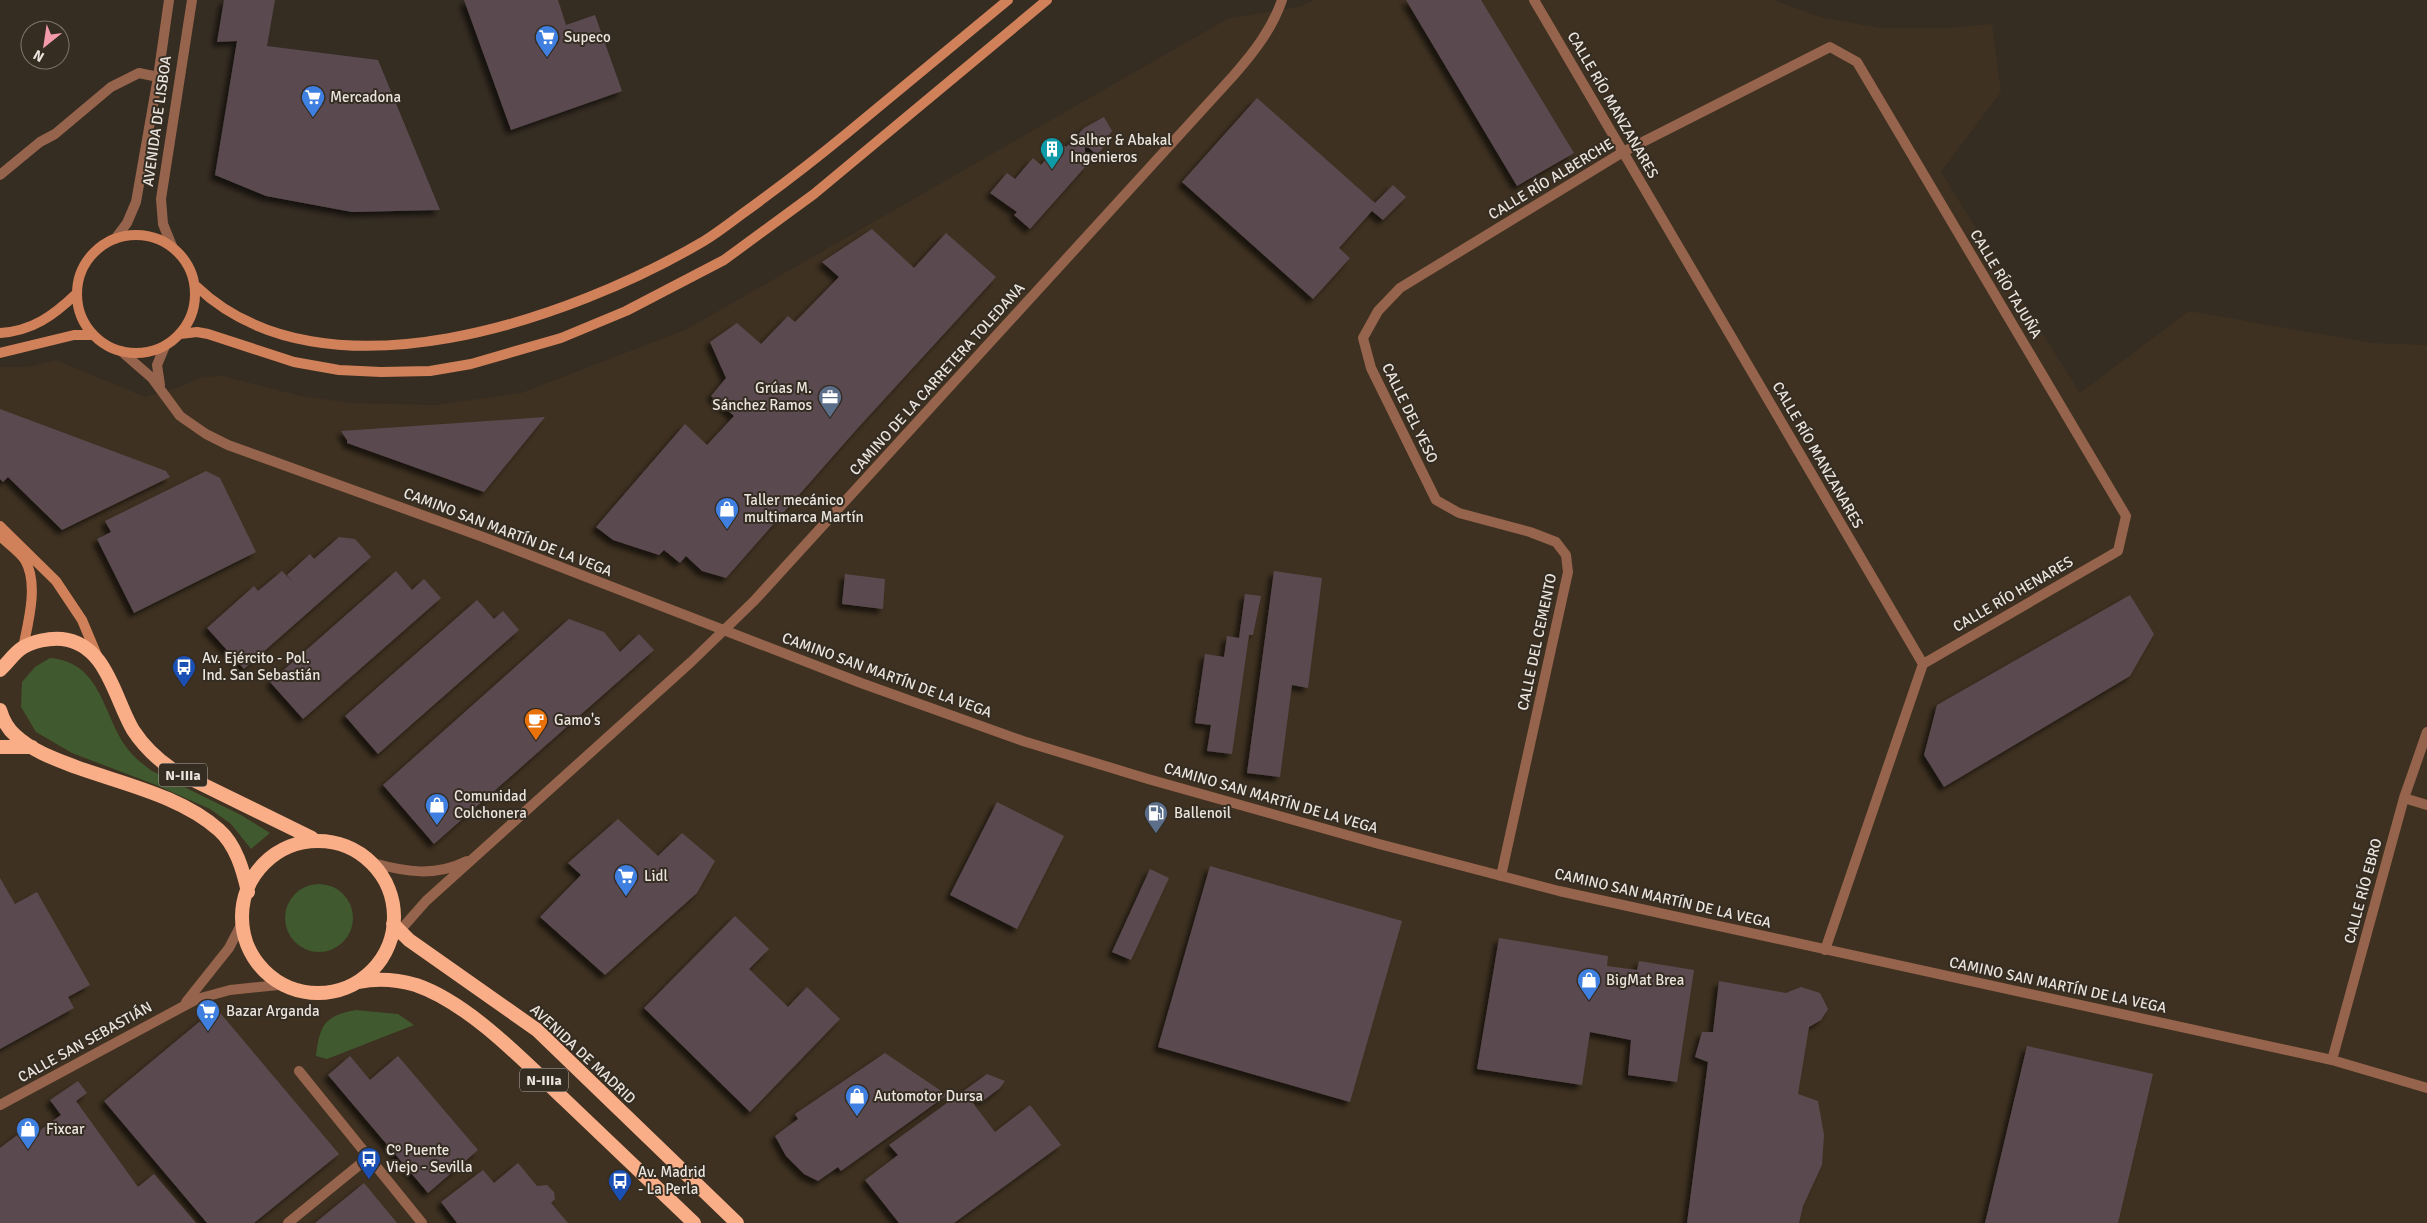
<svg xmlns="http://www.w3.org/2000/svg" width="2427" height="1223" font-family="Signika,sans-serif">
<defs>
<filter id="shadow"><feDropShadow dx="-4.5" dy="4.5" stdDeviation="2.5" flood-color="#0009"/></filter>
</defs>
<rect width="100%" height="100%" fill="#352c22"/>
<path fill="#3e3121" d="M1314 0H1774L1820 17 1880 28H1948L1992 24 2001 92 1941 172 2080 393 2189 311 2372 343 2427 345V1223H0V367H27L56 360 145 397 176 388 203 377 223 376 297 395 350 403 435 405 521 393 687 329 1227 19 1302 6Z"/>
<path fill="#40592e" d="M50 658C99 662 102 709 124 744 131 755 141 763 152 771L241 815 270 833 251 849 231 824 210 809 156 785 72 753 36 732 21 707 22 682 35 667Z
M285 918a34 34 0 1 1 68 0a34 34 0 1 1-68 0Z
M356 1010 398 1014 414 1025 327 1059 316 1056C320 1025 324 1016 356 1010Z"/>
<path fill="#5a4a4f" filter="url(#shadow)" d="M224 0H275L267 46 378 60 440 210 352 212 266 196 215 175 237 41 217 42Z
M464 0H558L566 25 595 15 622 91 511 130Z
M1406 0H1481L1574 153 1517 186Z
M1257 98 1375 203 1393 185 1406 197 1383 220 1372 211 1339 248 1350 258 1313 299 1182 182Z
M1104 117 1112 131 1104 141 1101 137 1099 140 1105 145 1097 155 1089 148 1085 147V167L1030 229 1014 215 1017 212 990 193 1007 173 1015 179 1033 158 1041 165 1060 143 1066 147 1084 128Z
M872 229 914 268 946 233 996 277 856 430 726 578 702 571 686 556 680 563 664 550 659 555 613 540 596 527 685 424 707 445 734 416 711 396 726 378 710 342 737 323 761 344 788 316 795 322 839 277 822 262Z
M0 409 166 471 170 477 62 530 8 477 3 482 0 479Z
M545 417 484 492 347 443V440L341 431Z
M206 471 220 478 256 552 134 613 97 539 111 532 105 521Z
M339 537 355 539 371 557 244 669 207 628 254 586 258 591 282 571 293 582 287 575 310 554 314 559Z
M396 571 412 590 424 579 441 598 303 719 270 682Z
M1274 571 1322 578 1308 688 1292 685 1280 777 1247 773Z
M845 574 885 579 883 609 842 604Z
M1245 594 1261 596 1253 635H1249L1232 754 1207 751 1211 725 1195 723 1205 654 1224 657 1227 636 1239 638Z
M2130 595 2154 634 2130 676 1944 787 1924 755 1937 705Z
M477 600 494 619 503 611 519 630 378 754 345 716Z
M569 619 604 632 620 652 639 634 654 650 434 844 383 785Z
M997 802 1064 836 1017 929 950 895Z
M618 819 658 856 682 833 715 861 697 893 605 975 540 917 581 875 568 863Z
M1210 866 1402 921 1350 1102 1158 1047Z
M1150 869 1169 878 1131 960 1112 952Z
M0 878 15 904 37 892 90 985 68 997 74 1008 0 1049Z
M735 916 769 949 749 969 788 1007 807 987 840 1019 750 1112 644 1008Z
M1499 938 1608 956 1607 966 1637 970 1639 961 1694 970 1677 1082 1628 1075 1631 1040 1590 1032 1582 1085 1477 1069Z
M1719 981 1786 993 1801 987 1820 993 1828 1009 1821 1020 1809 1027 1798 1094 1818 1101 1824 1135 1822 1165 1803 1206 1799 1223H1687L1708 1062 1695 1057 1702 1032H1713Z
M216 1008 339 1154 254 1223H207L104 1101Z
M2027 1046 2153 1074 2118 1223H1985Z
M885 1053 947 1095 841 1171 838 1167 818 1181 804 1174 786 1156 775 1136 798 1119 795 1114Z
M350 1056 370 1080 398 1056 478 1150 428 1193 328 1075Z
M987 1074 1005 1081 1000 1088 983 1101 978 1096 972 1102 995 1132 1030 1105 1061 1145 954 1223H899L865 1180 898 1155 889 1145Z
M78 1081 87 1093 76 1101 138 1187 154 1174 196 1223H0V1148L32 1124 39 1131 61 1115 50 1100Z
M518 1163 537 1186 547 1185 554 1192 555 1199 551 1203 568 1223H457L441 1202 483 1170 494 1183Z
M364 1183 397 1223H315Z"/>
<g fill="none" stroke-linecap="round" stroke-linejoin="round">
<path stroke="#96644c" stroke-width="10" d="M1534 0 1923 664 1825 950
M0 175 40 142 55 134 111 87 139 73 158 77
M115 239 127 223 136 202 158 77 169 0
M172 246 163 224 161 199 192 0
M121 351 152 378 180 416 206 434 228 445 483 537 861 683 1023 741 1148 779 1379 844 1559 891 2332 1060 2427 1088
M160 385 157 365 165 346
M2404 798 2427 805
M373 863C406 872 435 877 467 861
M1501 876 1568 572 1566 555 1556 542 1530 532 1459 513 1436 500 1371 368 1363 338 1378 311 1400 288 1623 152 1830 47 1857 62 2126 516 2118 551 1923 664
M389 943 426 901 691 662 754 601 1234 75C1254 52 1272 29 1282 0
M186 1002 229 948 244 919
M2332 1060 2404 798 2427 732
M299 1071 422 1223
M0 1105 197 999 230 990 279 985
M288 1223 369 1157"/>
<path stroke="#d1815a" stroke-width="10" d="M77 294a59 59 0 1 1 118 0a59 59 0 1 1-118 0Z
M196 286C324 408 573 318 704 241 717 233 730 223 742 214 778 188 812 162 846 134 900 89 954 45 1008 0
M0 333C32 331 53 316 76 294
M180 334 197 332 208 334 294 362 339 370 381 372 430 371 471 364 561 338 626 311 724 260 814 194 1047 0
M0 353 74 335H93
M0 526 56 581 82 620 98 658
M0 536C7 543 20 552 25 560 39 584 28 623 23 648"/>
<path stroke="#faae88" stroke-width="14" d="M0 670C8 663 13 654 22 648 33 641 49 638 62 639 107 644 114 698 133 730 144 747 157 759 173 770L312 838
M0 710C3 720 7 728 15 735 32 751 55 759 76 767 123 784 181 796 219 830 236 845 243 870 248 892
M0 747H32
M242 917a76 76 0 1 1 152 0a76 76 0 1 1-152 0Z
M393 924 409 940 537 1030 737 1223
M359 982C378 978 398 980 416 985 469 1003 525 1062 565 1100 608 1141 651 1182 694 1223"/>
</g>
<defs>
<g id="supermarket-pin" transform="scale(1.25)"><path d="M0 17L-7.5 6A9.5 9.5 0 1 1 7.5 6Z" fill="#3f7fe0" stroke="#352c22"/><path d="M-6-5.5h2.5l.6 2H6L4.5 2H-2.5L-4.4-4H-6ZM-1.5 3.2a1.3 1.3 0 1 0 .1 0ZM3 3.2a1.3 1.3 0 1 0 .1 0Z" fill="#fff"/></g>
<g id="building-pin" transform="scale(1.25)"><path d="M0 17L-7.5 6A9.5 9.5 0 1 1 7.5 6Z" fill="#0f9aa8" stroke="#352c22"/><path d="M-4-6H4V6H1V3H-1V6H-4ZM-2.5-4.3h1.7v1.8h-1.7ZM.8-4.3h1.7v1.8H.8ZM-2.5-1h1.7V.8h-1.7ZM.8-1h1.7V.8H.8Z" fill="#fff"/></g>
<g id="office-pin" transform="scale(1.25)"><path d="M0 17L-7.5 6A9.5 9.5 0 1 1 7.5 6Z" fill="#5c6f8a" stroke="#352c22"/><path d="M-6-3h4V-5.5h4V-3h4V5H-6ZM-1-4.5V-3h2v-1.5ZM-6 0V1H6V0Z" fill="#fff"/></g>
<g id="shop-pin" transform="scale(1.25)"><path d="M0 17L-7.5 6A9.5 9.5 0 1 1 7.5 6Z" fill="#3f7fe0" stroke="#352c22"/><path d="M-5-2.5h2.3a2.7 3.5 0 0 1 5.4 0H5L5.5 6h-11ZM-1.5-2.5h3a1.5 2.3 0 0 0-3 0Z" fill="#fff"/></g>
<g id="bus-pin" transform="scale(1.25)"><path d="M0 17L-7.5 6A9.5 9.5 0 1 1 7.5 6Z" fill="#1a4fb4" stroke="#352c22"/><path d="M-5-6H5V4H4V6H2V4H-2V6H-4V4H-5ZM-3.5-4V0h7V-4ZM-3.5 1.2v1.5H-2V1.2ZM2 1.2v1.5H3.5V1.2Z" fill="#fff"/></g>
<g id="cafe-pin" transform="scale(1.25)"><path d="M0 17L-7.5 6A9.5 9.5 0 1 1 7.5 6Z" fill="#e8710a" stroke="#352c22"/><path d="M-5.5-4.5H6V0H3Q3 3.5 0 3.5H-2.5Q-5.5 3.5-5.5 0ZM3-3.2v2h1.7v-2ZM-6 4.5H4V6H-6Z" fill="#fff"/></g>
<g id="fuel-pin" transform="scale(1.25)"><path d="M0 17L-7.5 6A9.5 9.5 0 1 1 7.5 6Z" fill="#5c6f8a" stroke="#352c22"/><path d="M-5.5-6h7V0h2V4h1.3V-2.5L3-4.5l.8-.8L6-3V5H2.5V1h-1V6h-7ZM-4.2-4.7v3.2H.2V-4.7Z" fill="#fff"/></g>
</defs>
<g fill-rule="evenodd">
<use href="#supermarket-pin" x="547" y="37"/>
<use href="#supermarket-pin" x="313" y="97"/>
<use href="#building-pin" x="1052" y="149"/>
<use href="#office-pin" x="830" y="397"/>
<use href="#shop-pin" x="727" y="509"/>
<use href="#bus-pin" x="184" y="667"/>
<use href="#cafe-pin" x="536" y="720"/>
<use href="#shop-pin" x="437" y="805"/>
<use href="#fuel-pin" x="1156" y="813"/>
<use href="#supermarket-pin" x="626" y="876"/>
<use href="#shop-pin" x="1589" y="980"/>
<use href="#supermarket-pin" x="208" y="1011"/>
<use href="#shop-pin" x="857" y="1096"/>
<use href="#shop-pin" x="28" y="1129"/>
<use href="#bus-pin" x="369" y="1159"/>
<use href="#bus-pin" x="620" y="1181"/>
</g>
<g text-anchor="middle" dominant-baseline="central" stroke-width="4" stroke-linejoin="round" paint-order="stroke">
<g fill="#352c22" stroke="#b4ada6" stroke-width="1">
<rect x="159" y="763.5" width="48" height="23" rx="4"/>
<rect x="520" y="1068.5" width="48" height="23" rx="4"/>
</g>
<g font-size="14" font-weight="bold" fill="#eae4de">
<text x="183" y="775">N-IIIa</text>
<text x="544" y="1080">N-IIIa</text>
</g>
<g font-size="15" fill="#eae4de" stroke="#352c22" text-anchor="start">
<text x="564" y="37">Supeco</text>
<text x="330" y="97">Mercadona</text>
<text x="1070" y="140">Salher &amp; Abakal<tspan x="1070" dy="17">Ingenieros</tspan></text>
<text x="812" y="388" text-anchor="end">Grúas M.<tspan x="812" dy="17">Sánchez Ramos</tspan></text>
<text x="744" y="500">Taller mecánico<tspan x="744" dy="17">multimarca Martín</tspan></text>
<text x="202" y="658">Av. Ejército - Pol.<tspan x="202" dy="17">Ind. San Sebastián</tspan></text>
<text x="554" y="720">Gamo's</text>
<text x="454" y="796">Comunidad<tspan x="454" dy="17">Colchonera</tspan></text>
<text x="1174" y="813">Ballenoil</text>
<text x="644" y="876">Lidl</text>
<text x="1606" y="980">BigMat Brea</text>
<text x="226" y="1011">Bazar Arganda</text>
<text x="874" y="1096">Automotor Dursa</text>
<text x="46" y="1129">Fixcar</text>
<text x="386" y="1150">Cº Puente<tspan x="386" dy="17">Viejo - Sevilla</tspan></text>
<text x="638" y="1172">Av. Madrid<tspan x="638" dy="17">- La Perla</tspan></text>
</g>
<g font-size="15" fill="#eae4de" stroke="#352c22">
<text transform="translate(1613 105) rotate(60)">CALLE RÍO MANZANARES</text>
<text transform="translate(157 121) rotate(-82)">AVENIDA DE LISBOA</text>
<text transform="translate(1551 179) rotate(-31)">CALLE RÍO ALBERCHE</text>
<text transform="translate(2006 284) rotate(59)">CALLE RÍO TAJUÑA</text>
<text transform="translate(937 379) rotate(-48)">CAMINO DE LA CARRETERA TOLEDANA</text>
<text transform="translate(1410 413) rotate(64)">CALLE DEL YESO</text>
<text transform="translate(1818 455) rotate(60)">CALLE RÍO MANZANARES</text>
<text transform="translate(508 532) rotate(21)">CAMINO SAN MARTÍN DE LA VEGA</text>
<text transform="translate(2013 594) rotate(-30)">CALLE RÍO HENARES</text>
<text transform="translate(1537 642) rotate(-78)">CALLE DEL CEMENTO</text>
<text transform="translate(887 675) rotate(20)">CAMINO SAN MARTÍN DE LA VEGA</text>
<text transform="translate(1271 798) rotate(16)">CAMINO SAN MARTÍN DE LA VEGA</text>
<text transform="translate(2363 891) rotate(-75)">CALLE RÍO EBRO</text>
<text transform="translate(1663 898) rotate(13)">CAMINO SAN MARTÍN DE LA VEGA</text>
<text transform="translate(2058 985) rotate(12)">CAMINO SAN MARTÍN DE LA VEGA</text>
<text transform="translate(85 1042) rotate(-29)">CALLE SAN SEBASTIÁN</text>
<text transform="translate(583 1054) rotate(43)">AVENIDA DE MADRID</text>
</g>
</g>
<g transform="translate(45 45) rotate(210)"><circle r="24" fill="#352c22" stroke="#7d766d"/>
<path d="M0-4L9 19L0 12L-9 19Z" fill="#f39aab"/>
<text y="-8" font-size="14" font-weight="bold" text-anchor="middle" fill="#eae4de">N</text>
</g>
</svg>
